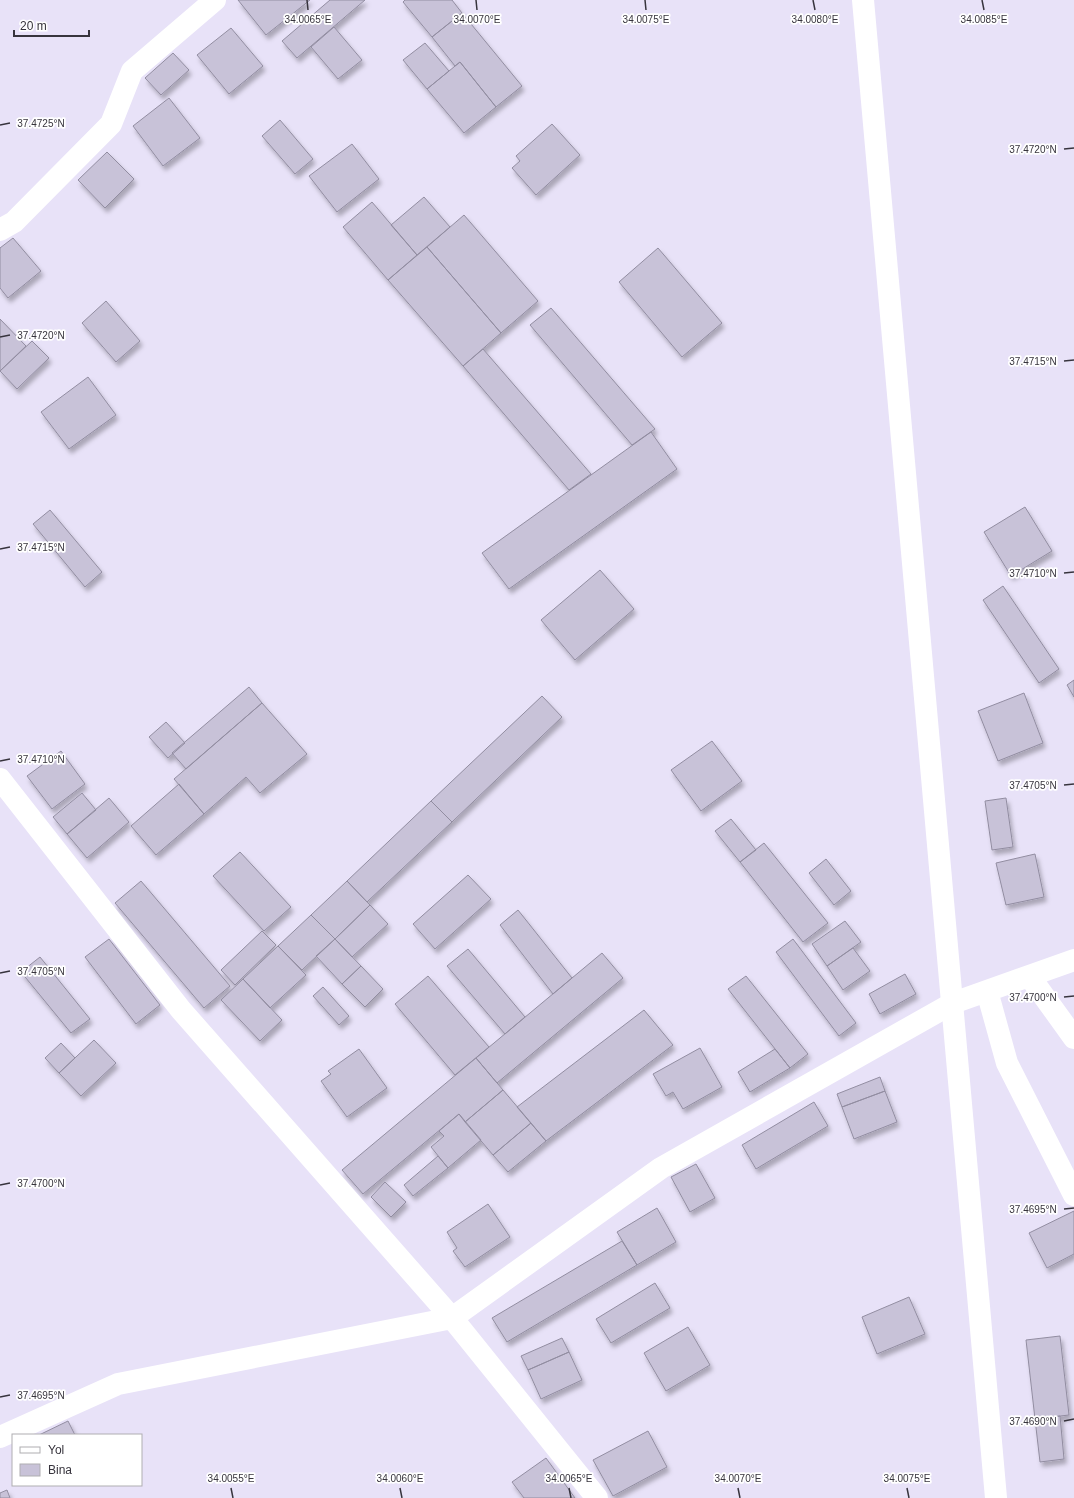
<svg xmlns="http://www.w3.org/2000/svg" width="1074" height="1498" font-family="Arial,sans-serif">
<defs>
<filter id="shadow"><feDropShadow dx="2.5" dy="4.5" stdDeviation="2" flood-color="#0004"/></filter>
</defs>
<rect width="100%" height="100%" fill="#e8e2f8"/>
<path fill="#c8c2d8" stroke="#928da1" filter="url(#shadow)" d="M238 0H310L266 35Z
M330 0H365L297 58 282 41Z
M405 0H452L462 13 432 37 403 2Z
M462 13 522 86 496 107 460 62 455 66 432 37Z
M334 27 362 60 338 79 311 47Z
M231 28 263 66 229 94 197 55Z
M425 43 449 71 427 89 403 60Z
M173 53 189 70 161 95 145 78Z
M460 62 496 107 464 133 427 89Z
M169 98 200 138 163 166 133 126Z
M280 120 313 159 295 174 262 136Z
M552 124 580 155 536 195 512 168 520 161 516 156Z
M352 144 379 179 337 212 309 176Z
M107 152 134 179 105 208 78 180Z
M424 197 450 227 417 255 391 225Z
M372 202 417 255 388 280 343 227Z
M464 215 538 301 501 333 427 247Z
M13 238 41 271 8 298 0 288V248Z
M427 247 501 333 463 366 388 280Z
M658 248 722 323 682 357 619 282Z
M106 301 140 341 116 362 82 323Z
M551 308 655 429 632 445 530 325Z
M0 319 26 346 0 371Z
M32 341 49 358 17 389 0 371Z
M483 349 591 474 569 490 463 366Z
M88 377 116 415 69 449 41 412Z
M651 432 677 469 509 589 482 553Z
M1025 507 1052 551 1011 576 984 532Z
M50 510 102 572 85 587 33 524Z
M600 570 634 609 575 660 541 620Z
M1003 586 1059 669 1039 683 983 600Z
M1074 680V697L1067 685Z
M249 687 262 703 186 769 172 753Z
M1024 693 1043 743 998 761 978 711Z
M542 696 562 717 452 822 431 801Z
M262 703 307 754 260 793 246 777 204 814 174 779Z
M166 722 185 743 168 758 149 737Z
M712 741 742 781 701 811 671 770Z
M61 751 85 784 52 809 27 776Z
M179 784 204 814 156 855 131 826Z
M82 793 96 810 67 834 53 817Z
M109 798 129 822 87 858 67 834Z
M1006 798 1013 847 992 850 985 801Z
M431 801 452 822 367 902 347 881Z
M731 819 756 850 740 862 715 831Z
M764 843 828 923 803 942 740 862Z
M240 852 291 907 264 931 213 876Z
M1035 854 1044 897 1006 905 996 863Z
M826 859 851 891 834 905 809 873Z
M468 875 491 899 435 949 413 924Z
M141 881 230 986 204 1008 115 903Z
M347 881 370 905 335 939 311 915Z
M370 905 388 924 352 957 335 939Z
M518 910 572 978 553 994 500 925Z
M311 915 335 939 302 970 278 946Z
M845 921 861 942 827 966 812 944Z
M262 931 276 945 235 985 221 970Z
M109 939 160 1005 136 1024 85 957Z
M335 939 361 966 342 984 316 956Z
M793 939 856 1023 839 1036 776 952Z
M278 946 306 975 270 1008 243 979Z
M853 948 870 971 843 990 827 966Z
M468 949 525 1017 505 1034 447 966Z
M602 953 623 978 497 1083 476 1058Z
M40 957 90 1019 71 1033 21 972Z
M361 966 383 989 365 1007 342 984Z
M905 974 916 994 880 1014 869 994Z
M428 976 489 1047 455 1075 395 1004Z
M746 976 808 1054 790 1068 728 989Z
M243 979 282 1020 260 1041 221 1000Z
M323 987 349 1016 339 1025 313 996Z
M644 1010 673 1045 546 1141 517 1107Z
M94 1040 116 1063 81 1096 59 1073Z
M61 1043 75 1058 59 1073 45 1058Z
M700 1048 722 1087 683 1109 673 1092 666 1096 653 1074Z
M359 1049 387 1088 347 1117 321 1081 331 1074 328 1071Z
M775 1049 790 1068 750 1092 738 1072Z
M476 1058 503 1090 465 1122 459 1114 363 1194 342 1170Z
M880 1077 885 1091 842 1107 837 1094Z
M503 1090 531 1123 493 1155 465 1122Z
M885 1091 897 1122 854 1139 842 1107Z
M814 1102 828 1126 756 1169 742 1145Z
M459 1114 481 1140 448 1168 431 1147 444 1136 439 1131Z
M531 1123 546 1141 508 1172 493 1155Z
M438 1156 448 1168 413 1196 404 1185Z
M696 1164 715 1198 690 1212 671 1177Z
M385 1182 406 1202 391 1217 371 1197Z
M488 1204 510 1237 465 1267 453 1251 457 1248 447 1232Z
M657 1208 676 1242 637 1265 617 1232Z
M1074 1211V1254L1047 1268 1029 1233Z
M622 1241 637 1265 507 1342 492 1318Z
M655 1283 670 1308 611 1343 596 1319Z
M909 1297 925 1334 877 1354 862 1317Z
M688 1327 710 1365 666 1391 644 1353Z
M1060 1336 1069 1415 1035 1419 1026 1340Z
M562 1338 569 1352 528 1370 521 1356Z
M569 1352 582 1380 541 1399 528 1370Z
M1060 1416 1064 1459 1040 1462 1035 1419Z
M68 1421 75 1435H39Z
M648 1431 667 1467 613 1496 593 1460Z
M546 1458 575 1498H524L512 1482Z
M7 1490 10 1498H0V1493Z"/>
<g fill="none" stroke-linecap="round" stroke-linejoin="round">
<path stroke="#fff" stroke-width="22" d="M0 230 14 222 111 124 132 71 215 0
M0 779 181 1010 452 1318 597 1498
M1030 977 1074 1038
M987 991 1007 1063 1074 1195
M0 1437 118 1384 452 1318 661 1168 953 1003 1074 960"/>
<path stroke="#fff" stroke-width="22" d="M863 0 996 1498"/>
</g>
<path fill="none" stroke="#37343d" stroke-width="1.5" d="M307 0 308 10M476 0 477 10M645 0 646 10M813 0 815 10M982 0 984 10M0 125 10 123M1064 149 1074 148M0 337 10 335M1064 361 1074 360M0 549 10 547M1064 573 1074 572M0 761 10 759M1064 785 1074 784M0 973 10 971M1064 997 1074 996M0 1185 10 1183M1064 1209 1074 1208M0 1397 10 1395M1064 1421 1074 1419M231 1488 233 1498M400 1488 402 1498M569 1488 571 1498M738 1488 740 1498M907 1488 909 1498"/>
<g font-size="10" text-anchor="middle" fill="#37343d" stroke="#fff" stroke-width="3.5" stroke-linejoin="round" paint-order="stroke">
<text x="308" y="23">34.0065°E</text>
<text x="477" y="23">34.0070°E</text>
<text x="646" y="23">34.0075°E</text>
<text x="815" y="23">34.0080°E</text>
<text x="984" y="23">34.0085°E</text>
<text x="41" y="127">37.4725°N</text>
<text x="1033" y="153">37.4720°N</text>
<text x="41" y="339">37.4720°N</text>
<text x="1033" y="365">37.4715°N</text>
<text x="41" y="551">37.4715°N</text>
<text x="1033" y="577">37.4710°N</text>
<text x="41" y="763">37.4710°N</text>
<text x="1033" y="789">37.4705°N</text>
<text x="41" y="975">37.4705°N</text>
<text x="1033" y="1001">37.4700°N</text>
<text x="41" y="1187">37.4700°N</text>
<text x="1033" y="1213">37.4695°N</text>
<text x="41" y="1399">37.4695°N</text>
<text x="1033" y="1425">37.4690°N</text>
<text x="231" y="1482">34.0055°E</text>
<text x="400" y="1482">34.0060°E</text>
<text x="569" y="1482">34.0065°E</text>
<text x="738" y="1482">34.0070°E</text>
<text x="907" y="1482">34.0075°E</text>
</g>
<rect x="12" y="1434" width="130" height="52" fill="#ffffff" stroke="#afaeb1"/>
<rect x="20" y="1447" width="20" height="6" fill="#ffffff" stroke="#afaeb1"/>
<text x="48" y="1454" font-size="12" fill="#37343d">Yol</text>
<rect x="20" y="1464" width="20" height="12" fill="#c8c2d8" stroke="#afaeb1"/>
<text x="48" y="1474" font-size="12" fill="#37343d">Bina</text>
<path d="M14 30v6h75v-6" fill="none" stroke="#37343d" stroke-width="2"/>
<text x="20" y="30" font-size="12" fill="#37343d" stroke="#ffffff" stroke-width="3" paint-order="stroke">20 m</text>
</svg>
